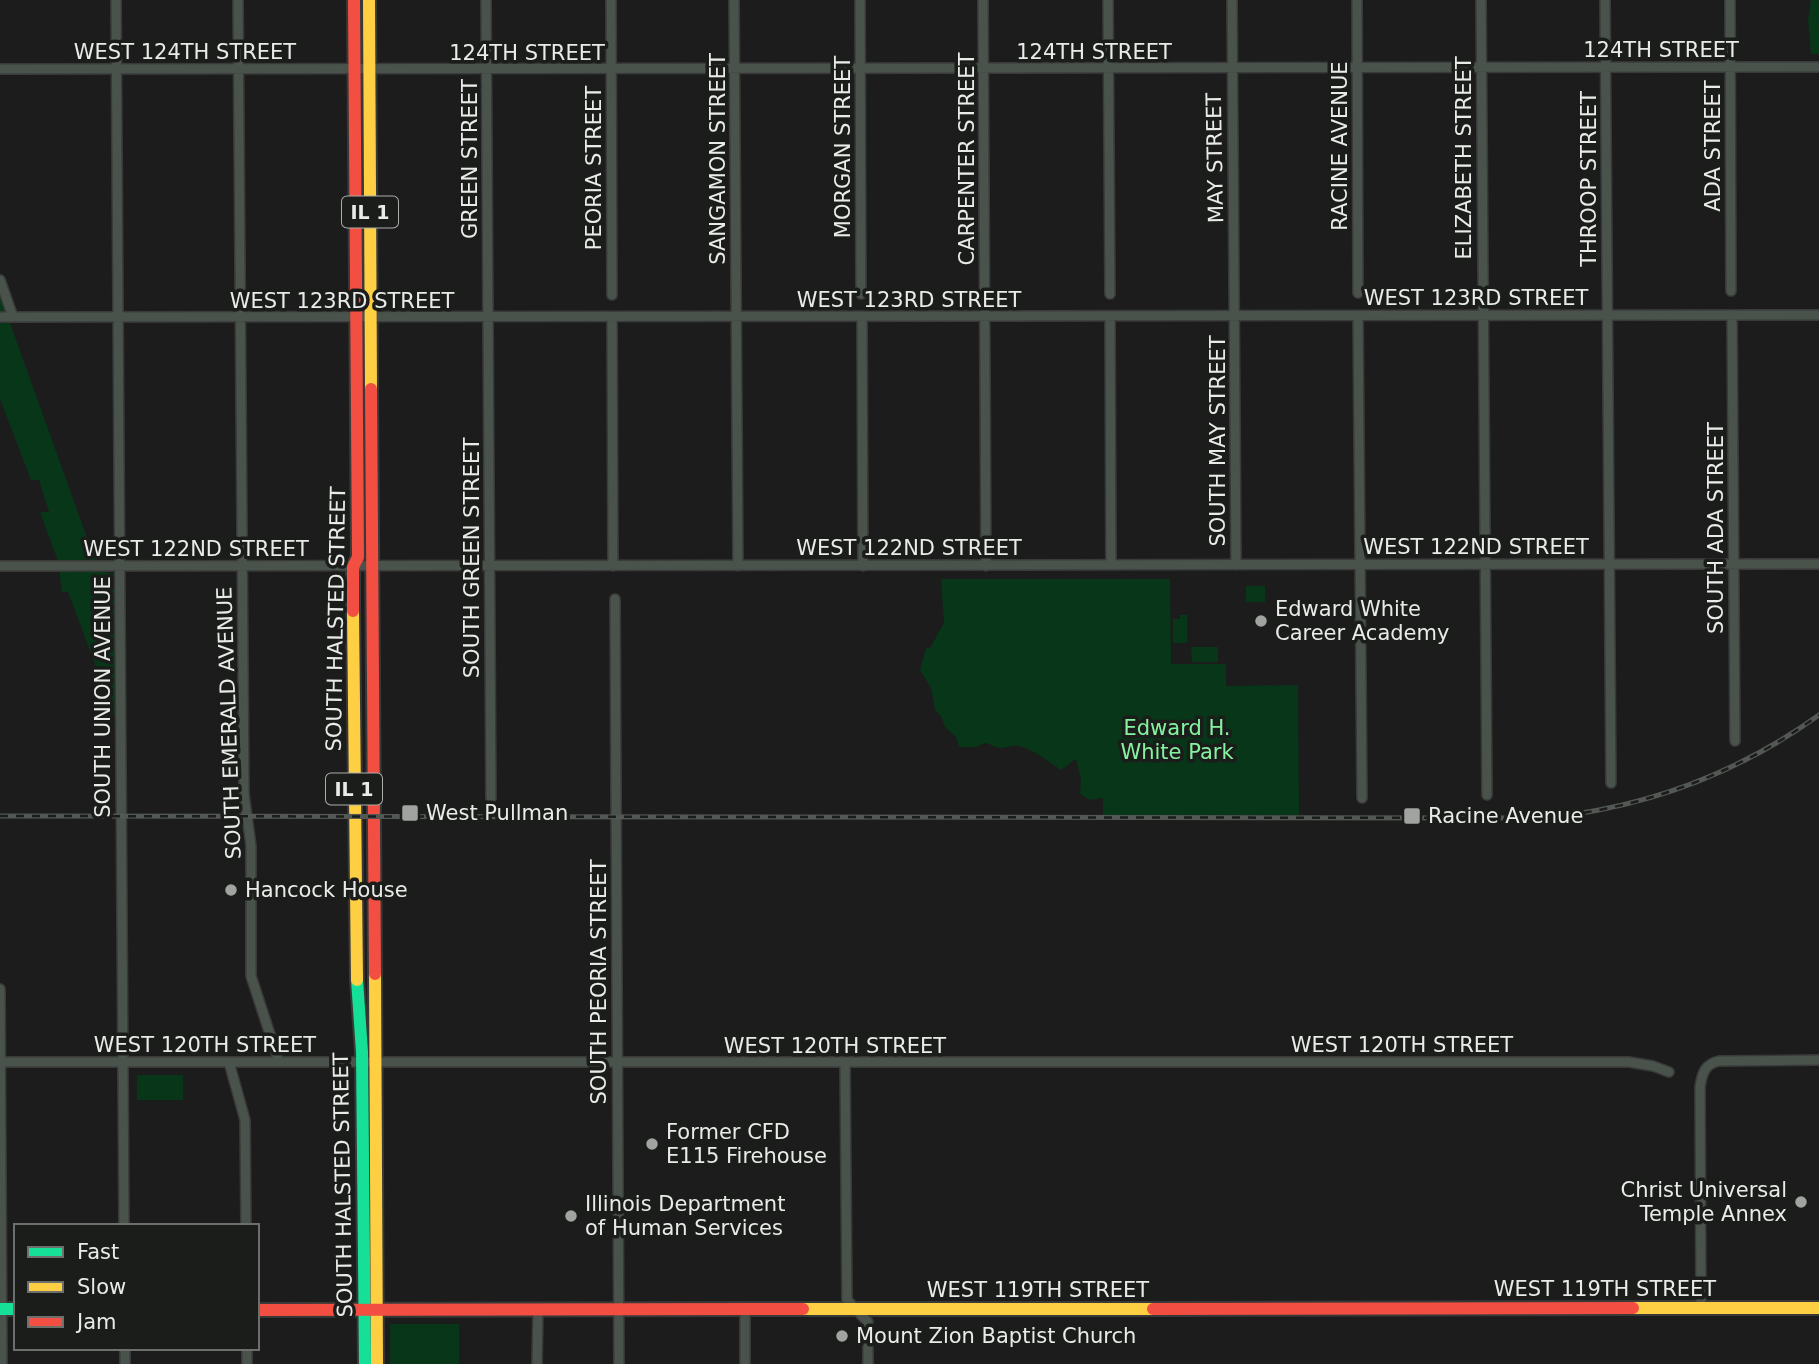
<svg xmlns="http://www.w3.org/2000/svg" width="1819" height="1364" font-family="'DejaVu Sans',sans-serif">
<rect width="100%" height="100%" fill="#1c1c1c"/>
<path fill="#073619" d="M1811 0H1819V54H1811L1808 21Z
M0 295 99 571 115 574 116 720 68 592H62L58 561 40 512H49L39 480H31L0 399Z
M941 579H1170L1171 664H1226V686L1298 685 1299 815H1103V798L1090 800 1080 794 1081 779 1076 759 1061 770C1050 763 1032 748 1018 746 1012 745 1007 748 1001 748 995 748 991 744 985 743L976 747H959L956 737 945 727 941 716 935 710 931 688 920 670 926 648H930L944 623Z
M1246 586H1265V602H1246Z
M1180 615H1187V643H1173V619H1180Z
M1191 647H1218V662H1192Z
M137 1075H183V1100H137Z
M390 1324H459V1364H390Z"/>
<g fill="none" stroke-linecap="round" stroke-linejoin="round">
<g stroke="#393939" stroke-width="12">
<path id="street" d="M116 0 124 1226
M238 0 244 794 251 846V976L279 1062
M486 0 491 798
M611 0 612 295
M734 0 738 566
M860 0 861 294
M983 0 986 566
M1108 0 1110 294
M1232 0 1236 565
M1357 0 1358 293
M1481 0 1487 795
M1605 0 1611 783
M1730 0 1731 291
M0 69 1819 67
M0 280 13 317
M1732 315 1735 741
M1358 316 1362 798
M0 317 1819 315
M862 317 863 566
M1110 317 1111 565
M612 318 613 566
M0 566 1819 564
M615 599 619 1364
M0 989 2 1364
M0 1062H1629L1653 1066 1669 1072
M229 1062 245 1120 246 1226
M845 1063 847 1300 868 1322V1364
M1701 1308 1700 1087C1702 1073 1705 1064 1719 1061L1819 1060
M745 1310V1364
M125 1348V1364
M247 1348V1364
M537 1364 538 1310"/>
</g>
<g stroke="#393939" stroke-width="16">
<path id="fast" d="M357 980 362 1052 365 1364
M0 1309H16"/>
</g>
<g stroke="#393939" stroke-width="16">
<path id="slow" d="M369 0 371 389
M353 611 357 980
M375 974 377 1364
M1633 1308H1819
M803 1309H1153"/>
</g>
<g stroke="#393939" stroke-width="16">
<path id="jam" d="M371 389 375 974
M353 611V567L358 557 354 0
M1153 1309 1633 1308
M257 1310 803 1309"/>
</g>
<use href="#street" stroke="#49534c" stroke-width="9"/>
<use href="#fast" stroke="#16e098" stroke-width="12"/>
<use href="#slow" stroke="#ffcf43" stroke-width="12"/>
<use href="#jam" stroke="#f24e42" stroke-width="12"/>
<g stroke="#545855" stroke-width="5">
<path id="rail" d="M0 816 1544 818C1645 808 1737 774 1819 715"/>
</g>
<use href="#rail" stroke="#1b1d1b" stroke-width="2.5" stroke-dasharray="8" stroke-linecap="butt"/>
</g>
<g fill="#a1a3a1" stroke="#1b1d1b" stroke-width="2.5">
<circle cx="1261" cy="621" r="7"/>
<rect x="401" y="804" width="18" height="18" rx="3.5"/>
<rect x="1403" y="807" width="18" height="18" rx="3.5"/>
<circle cx="231" cy="890" r="7"/>
<circle cx="652" cy="1144" r="7"/>
<circle cx="1801" cy="1202" r="7"/>
<circle cx="571" cy="1216" r="7"/>
<circle cx="842" cy="1336" r="7"/>
</g>
<g text-anchor="middle" dominant-baseline="central" stroke-width="7" stroke-linejoin="round" paint-order="stroke">
<g fill="#1b1d1b" stroke="#abadab" stroke-width="2">
<rect x="342" y="196.5" width="56" height="31" rx="5"/>
<rect x="326" y="773.5" width="56" height="31" rx="5"/>
</g>
<g font-size="19" font-weight="bold" fill="#e9ebe9">
<text x="370" y="212">IL 1</text>
<text x="354" y="789">IL 1</text>
</g>
<g font-size="21" fill="#e9ebe9" stroke="#1b1d1b">
<text x="1661" y="50">124TH STREET</text>
<text x="185" y="52">WEST 124TH STREET</text>
<text x="1094" y="52">124TH STREET</text>
<text x="527" y="53">124TH STREET</text>
<text transform="translate(1340 146) rotate(-90)">RACINE AVENUE</text>
<text transform="translate(1713 146) rotate(-90)">ADA STREET</text>
<text transform="translate(843 147) rotate(-90)">MORGAN STREET</text>
<text transform="translate(1215 158) rotate(-91)">MAY STREET</text>
<text transform="translate(1464 158) rotate(-90)">ELIZABETH STREET</text>
<text transform="translate(470 159) rotate(-90)">GREEN STREET</text>
<text transform="translate(718 159) rotate(-90)">SANGAMON STREET</text>
<text transform="translate(967 159) rotate(-90)">CARPENTER STREET</text>
<text transform="translate(594 168) rotate(-90)">PEORIA STREET</text>
<text transform="translate(1589 179) rotate(-90)">THROOP STREET</text>
<text x="1476" y="298">WEST 123RD STREET</text>
<text x="909" y="300">WEST 123RD STREET</text>
<text x="342" y="301">WEST 123RD STREET</text>
<text transform="translate(1218 441) rotate(-90)">SOUTH MAY STREET</text>
<text transform="translate(1716 528) rotate(-90)">SOUTH ADA STREET</text>
<text x="1476" y="547">WEST 122ND STREET</text>
<text x="909" y="548">WEST 122ND STREET</text>
<text x="196" y="549">WEST 122ND STREET</text>
<text transform="translate(472 558) rotate(-90)">SOUTH GREEN STREET</text>
<text transform="translate(336 619) rotate(-89)">SOUTH HALSTED STREET</text>
<text transform="translate(103 697) rotate(-90)">SOUTH UNION AVENUE</text>
<text transform="translate(229 723) rotate(-92)">SOUTH EMERALD AVENUE</text>
<text transform="translate(599 982) rotate(-90)">SOUTH PEORIA STREET</text>
<text x="205" y="1045">WEST 120TH STREET</text>
<text x="1402" y="1045">WEST 120TH STREET</text>
<text x="835" y="1046">WEST 120TH STREET</text>
<text transform="translate(343 1185) rotate(-91)">SOUTH HALSTED STREET</text>
<text x="1605" y="1289">WEST 119TH STREET</text>
<text x="1038" y="1290">WEST 119TH STREET</text>
</g>
<g font-size="21" fill="#e9ebe9" stroke="#1b1d1b" text-anchor="start">
<text x="1275" y="609">Edward White<tspan x="1275" dy="24">Career Academy</tspan></text>
<text x="426" y="813">West Pullman</text>
<text x="1428" y="816">Racine Avenue</text>
<text x="245" y="890">Hancock House</text>
<text x="666" y="1132">Former CFD<tspan x="666" dy="24">E115 Firehouse</tspan></text>
<text x="1787" y="1190" text-anchor="end">Christ Universal<tspan x="1787" dy="24">Temple Annex</tspan></text>
<text x="585" y="1204">Illinois Department<tspan x="585" dy="24">of Human Services</tspan></text>
<text x="856" y="1336">Mount Zion Baptist Church</text>
</g>
<g font-size="21" fill="#85f2a0" stroke="#1b1d1b">
<text x="1177" y="728">Edward H.<tspan x="1177" dy="24">White Park</tspan></text>
</g>
</g>
<rect x="14" y="1224" width="245" height="126" fill="#1b1d1b" stroke="#6d6f6d" stroke-width="2"/>
<rect x="28" y="1247" width="35" height="10" fill="#16e098" stroke="#6d6f6d" stroke-width="2"/>
<text x="77" y="1259" font-size="21" fill="#e9ebe9">Fast</text>
<rect x="28" y="1282" width="35" height="10" fill="#ffcf43" stroke="#6d6f6d" stroke-width="2"/>
<text x="77" y="1294" font-size="21" fill="#e9ebe9">Slow</text>
<rect x="28" y="1317" width="35" height="10" fill="#f24e42" stroke="#6d6f6d" stroke-width="2"/>
<text x="77" y="1329" font-size="21" fill="#e9ebe9">Jam</text>
</svg>
